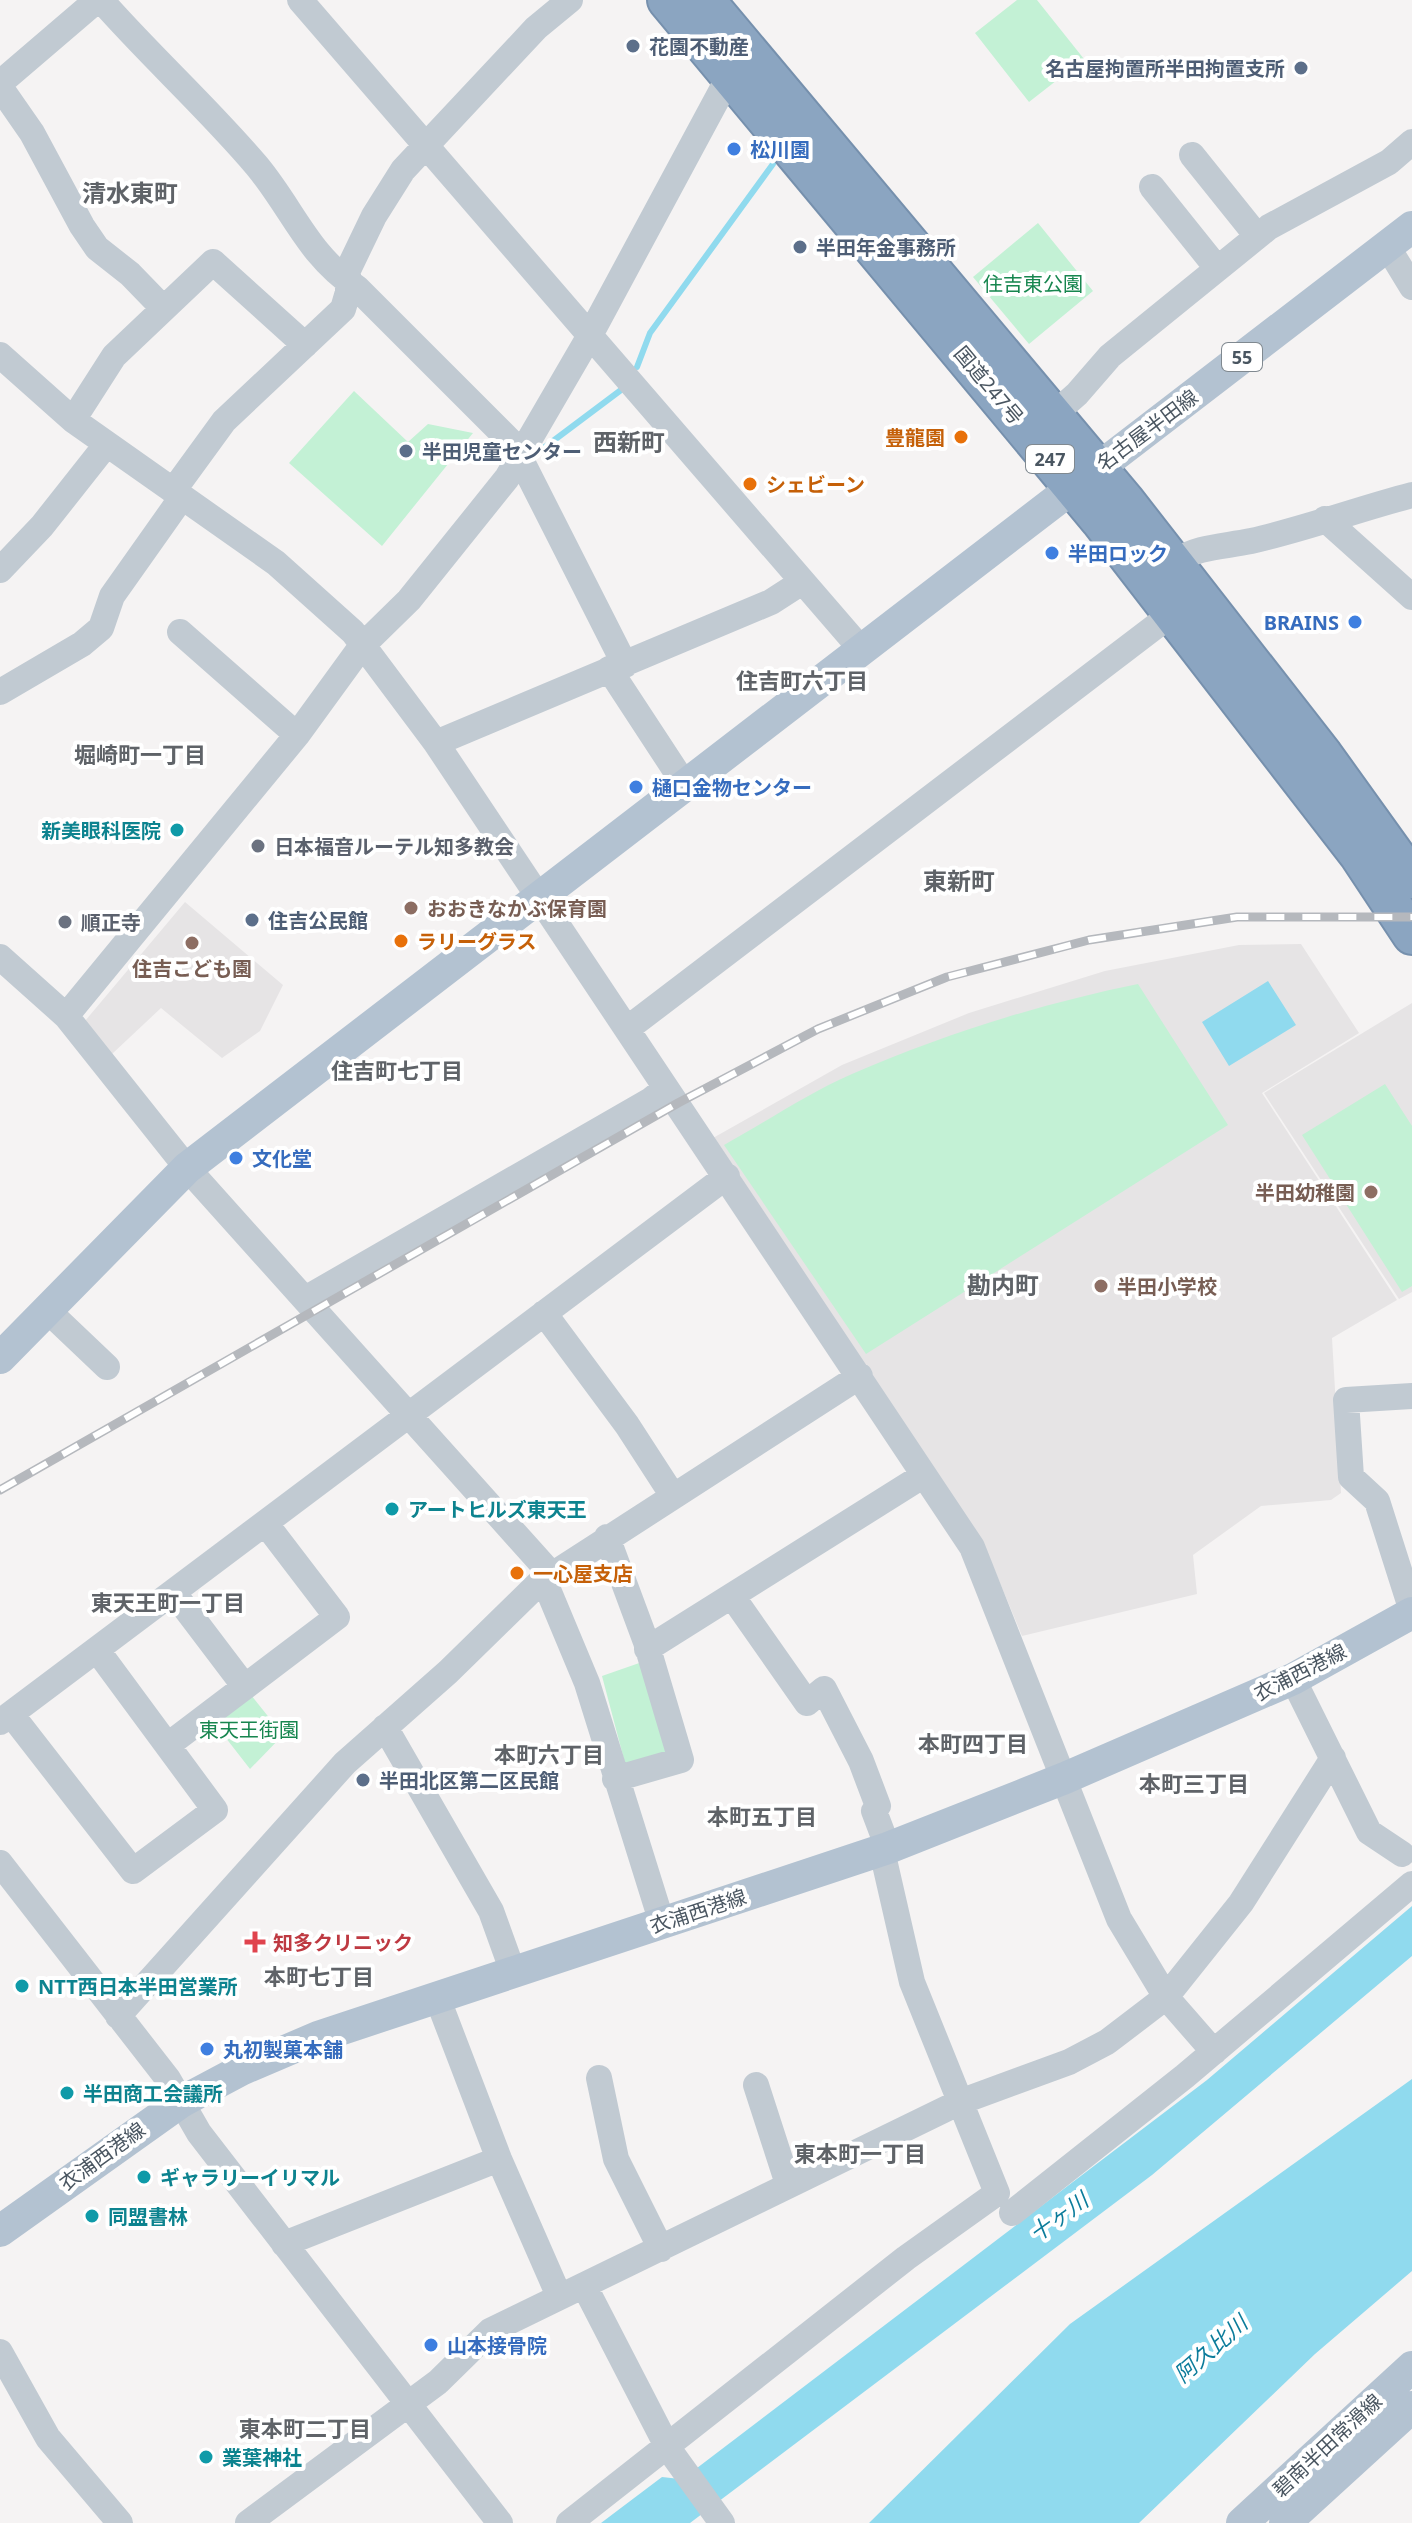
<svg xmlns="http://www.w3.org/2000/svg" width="1412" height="2523" font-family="'Noto Sans','Noto Sans JP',sans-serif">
<rect width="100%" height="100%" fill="#f5f3f3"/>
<path fill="#e6e4e5" d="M185 902 283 985 260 1031 222 1058 161 1008 112 1054 85 1021Z
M1301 944 1359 1033 1262 1093 1397 1300 1332 1338 1341 1493 1331 1500 1261 1506 1193 1555 1197 1594 1022 1636 983 1542 713 1138 842 1065 969 1013 1105 971 1239 945Z
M1412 1003V1292L1399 1299 1264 1093Z"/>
<path fill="#c3f1d5" d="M1017 0H1037L1084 59 1029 102 975 33Z
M1038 223 1093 291 1029 344 973 277Z
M354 391 408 442 428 424 473 433 382 546 289 463Z
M1138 984 1228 1125 866 1354 724 1145C766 1122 808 1093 852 1074 944 1034 1040 1004 1138 984Z
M1385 1084 1412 1126V1286L1402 1292 1302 1135Z
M645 1661 673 1753 626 1767 602 1676Z
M251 1695 283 1735 250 1769 215 1724Z"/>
<path fill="#90daee" d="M1268 981 1296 1025 1229 1066 1202 1022Z
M1412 1906V1956L1152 2175 690 2523H601L662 2477 680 2479 697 2468 1207 2080Z
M1412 2079V2271L1315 2354 1139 2523H869L1070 2324Z"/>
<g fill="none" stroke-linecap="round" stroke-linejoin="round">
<path stroke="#90daee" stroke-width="6" d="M637 367 650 333 773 164
M537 453 621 390"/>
<g stroke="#7690ad" stroke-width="42">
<path id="highway" d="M667 0 1100 520 1359 855 1412 935
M705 0 1125 501 1323 755 1412 879"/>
</g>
<path stroke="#c1cad2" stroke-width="26" d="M101 0C151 57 208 108 257 166 294 211 307 254 357 288L513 444 625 665
M300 0 861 649
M0 83 97 0
M0 87 32 133 82 226 97 248 130 274 162 307
M1192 155 1257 236
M1152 187 1217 268
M1387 246 1412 287
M0 355 73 420 276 563 353 632 436 743 972 1547 1119 1919 1166 1997 1214 2052
M1051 417 1077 394 1110 356 1269 227 1389 162 1412 142
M73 420 114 356 213 262 305 345
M173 491 224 421 343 309 348 292V270L374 216 403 170 536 28 570 0
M1325 519 1412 597
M1174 562C1199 546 1222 547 1251 541 1305 529 1358 509 1412 495
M0 570 42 526 106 445
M180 632 297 735
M609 669 685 785
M0 692 82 644 101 628 112 596 182 497
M436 743 771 602 802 582
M0 957 66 1016 187 1168 552 1575
M66 1016 297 735 361 647 409 600 507 478 589 337 730 75
M627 1029 1173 613
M305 1299 651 1100 666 1088
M47 1310 107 1367
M544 1313 627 1425 673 1496
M1412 1396 1346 1400 1351 1477 1377 1501 1412 1611
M607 1537 646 1642 681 1760 615 1779
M544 1580 587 1683 662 1923
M173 1592 245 1687
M732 1596 807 1703 824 1689 861 1761 878 1806 874 1811 888 1848
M647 1649 924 1475
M1293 1679 1369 1832 1402 1854
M11 1714 133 1871 215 1810 97 1650
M0 1722 727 1176
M385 1727 491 1911 513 1972
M168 1745 337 1617 266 1524
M0 1863 168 2079 199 2133 500 2523
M437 1997 499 2159 559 2296
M118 2016 345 1763 448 1672 538 1584 860 1376
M599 2078 616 2159 661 2249
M756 2085 788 2184
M1012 2213 1185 2076 1412 1884
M284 2244 499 2159
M585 2287 668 2448 722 2523
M0 2352 48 2438 120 2523
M248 2523 438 2382 490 2331 960 2102 1069 2062 1107 2042 1166 1997 1241 1903 1333 1758
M569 2523 906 2258 997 2193 912 1982 882 1851"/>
<path stroke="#b3c2d1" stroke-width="32" d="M0 1358 187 1168 1412 227
M0 2231 181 2102 243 2069 318 2037 888 1848 1065 1778 1293 1679 1412 1613
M1242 2523 1412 2367
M1285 2523 1412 2407"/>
<use href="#highway" stroke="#8ba5c1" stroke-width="38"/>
<g stroke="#b5b8bd" stroke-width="9">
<path id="rail" d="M0 1490 678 1103 818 1029 947 977 1089 940 1237 917H1412"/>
</g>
<use href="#rail" stroke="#fff" stroke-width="6" stroke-dasharray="18" stroke-linecap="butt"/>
</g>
<g fill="#5c6f8a" stroke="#fff" stroke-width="3">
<circle cx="633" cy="46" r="8"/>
<circle cx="1301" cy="68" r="8"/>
<circle cx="800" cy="247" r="8"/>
<circle cx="406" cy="451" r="8"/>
<circle cx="252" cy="920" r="8"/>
<circle cx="363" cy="1780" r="8"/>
</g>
<g fill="#3f7fe0" stroke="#fff" stroke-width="3">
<circle cx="734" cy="149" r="8"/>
<circle cx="1052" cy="553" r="8"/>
<circle cx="1355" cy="622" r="8"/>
<circle cx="636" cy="787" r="8"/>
<circle cx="236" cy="1158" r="8"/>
<circle cx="207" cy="2049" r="8"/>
<circle cx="431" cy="2345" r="8"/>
</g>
<g fill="#e8710a" stroke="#fff" stroke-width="3">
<circle cx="961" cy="437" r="8"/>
<circle cx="750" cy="484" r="8"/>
<circle cx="401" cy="941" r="8"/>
<circle cx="517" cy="1573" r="8"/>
</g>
<g fill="#0f9aa8" stroke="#fff" stroke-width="3">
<circle cx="177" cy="830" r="8"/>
<circle cx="392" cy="1509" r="8"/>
<circle cx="22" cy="1986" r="8"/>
<circle cx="67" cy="2093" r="8"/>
<circle cx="144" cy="2177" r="8"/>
<circle cx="92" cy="2216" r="8"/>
<circle cx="206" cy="2457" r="8"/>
</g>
<g fill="#6b7280" stroke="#fff" stroke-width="3">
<circle cx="258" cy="846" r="8"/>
<circle cx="65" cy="922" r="8"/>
</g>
<g fill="#8d6e63" stroke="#fff" stroke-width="3">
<circle cx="411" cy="908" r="8"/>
<circle cx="192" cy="943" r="8"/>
<circle cx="1371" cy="1192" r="8"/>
<circle cx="1101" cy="1286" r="8"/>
</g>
<path fill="#e0444e" stroke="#fff" stroke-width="3" d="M251 1930h8v8h8v8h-8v8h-8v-8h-8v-8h8z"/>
<g text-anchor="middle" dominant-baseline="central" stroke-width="8" stroke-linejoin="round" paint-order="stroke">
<g fill="#fff" stroke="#808990" stroke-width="2">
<rect x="1222" y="343" width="40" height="28" rx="6"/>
<rect x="1026" y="445" width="48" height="28" rx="6"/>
</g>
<g font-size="18" font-weight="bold" fill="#4a5661">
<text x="1242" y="357">55</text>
<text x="1050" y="459">247</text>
</g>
<g font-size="20" font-weight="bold" fill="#4e5e75" stroke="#fff" text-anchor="start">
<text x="649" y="46">花園不動産</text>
<text x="1285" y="68" text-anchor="end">名古屋拘置所半田拘置支所</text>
<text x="816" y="247">半田年金事務所</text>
<text x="422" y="451">半田児童センター</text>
<text x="268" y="920">住吉公民館</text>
<text x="379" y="1780">半田北区第二区民館</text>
</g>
<g font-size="20" font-weight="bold" fill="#366cbe" stroke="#fff" text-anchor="start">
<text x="750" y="149">松川園</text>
<text x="1068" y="553">半田ロック</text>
<text x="1339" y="622" text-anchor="end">BRAINS</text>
<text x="652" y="787">樋口金物センター</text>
<text x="252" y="1158">文化堂</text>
<text x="223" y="2049">丸初製菓本舗</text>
<text x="447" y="2345">山本接骨院</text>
</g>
<g font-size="20" fill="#17864f" stroke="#fff">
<text x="1033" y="283">住吉東公園</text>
<text x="249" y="1729">東天王街園</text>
</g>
<g font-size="20" fill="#4a5661" stroke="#fff">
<text transform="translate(989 385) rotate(50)">国道247号</text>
<text transform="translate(1147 430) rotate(-37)">名古屋半田線</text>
<text transform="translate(1300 1672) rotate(-27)">衣浦西港線</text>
<text transform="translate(698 1911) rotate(-18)">衣浦西港線</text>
<text transform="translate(102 2156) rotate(-36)">衣浦西港線</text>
<text transform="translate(1327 2445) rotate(-43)">碧南半田常滑線</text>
</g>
<g font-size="20" font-weight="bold" fill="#c56008" stroke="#fff" text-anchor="start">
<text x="945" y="437" text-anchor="end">豊龍園</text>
<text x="766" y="484">シェビーン</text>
<text x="417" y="941">ラリーグラス</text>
<text x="533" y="1573">一心屋支店</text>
</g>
<g font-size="20" font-weight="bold" fill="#0d838f" stroke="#fff" text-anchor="start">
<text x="161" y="830" text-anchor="end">新美眼科医院</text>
<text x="408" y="1509">アートヒルズ東天王</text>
<text x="38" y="1986">NTT西日本半田営業所</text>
<text x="83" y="2093">半田商工会議所</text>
<text x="160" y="2177">ギャラリーイリマル</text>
<text x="108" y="2216">同盟書林</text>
<text x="222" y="2457">業葉神社</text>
</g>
<g font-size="20" font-weight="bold" fill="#5b616d" stroke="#fff" text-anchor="start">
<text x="274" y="846">日本福音ルーテル知多教会</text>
<text x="81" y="922">順正寺</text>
</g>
<g font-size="20" font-weight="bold" fill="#785e54" stroke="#fff" text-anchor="start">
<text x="427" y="908">おおきなかぶ保育園</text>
<text x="192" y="968" text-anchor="middle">住吉こども園</text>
<text x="1355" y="1192" text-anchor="end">半田幼稚園</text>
<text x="1117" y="1286">半田小学校</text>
</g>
<g font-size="20" font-weight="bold" fill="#be3a42" stroke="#fff" text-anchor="start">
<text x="273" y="1942">知多クリニック</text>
</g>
<g font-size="22" font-weight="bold" fill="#5f6368" stroke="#fff">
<text x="802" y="680">住吉町六丁目</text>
<text x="140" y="754">堀崎町一丁目</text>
<text x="397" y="1070">住吉町七丁目</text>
<text x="168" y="1602">東天王町一丁目</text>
<text x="973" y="1743">本町四丁目</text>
<text x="549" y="1754">本町六丁目</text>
<text x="1194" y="1783">本町三丁目</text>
<text x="762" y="1816">本町五丁目</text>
<text x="319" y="1976">本町七丁目</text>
<text x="860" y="2153">東本町一丁目</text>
<text x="305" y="2428">東本町二丁目</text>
</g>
<g font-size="22" font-style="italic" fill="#0c7c9b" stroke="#fff">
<text transform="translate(1058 2216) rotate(-36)">十ヶ川</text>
<text transform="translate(1210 2348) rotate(-41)">阿久比川</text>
</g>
<g font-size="24" font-weight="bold" fill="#5f6368" stroke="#fff">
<text x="130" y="192">清水東町</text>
<text x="629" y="441">西新町</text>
<text x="959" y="880">東新町</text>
<text x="1003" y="1284">勘内町</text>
</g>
</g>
</svg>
